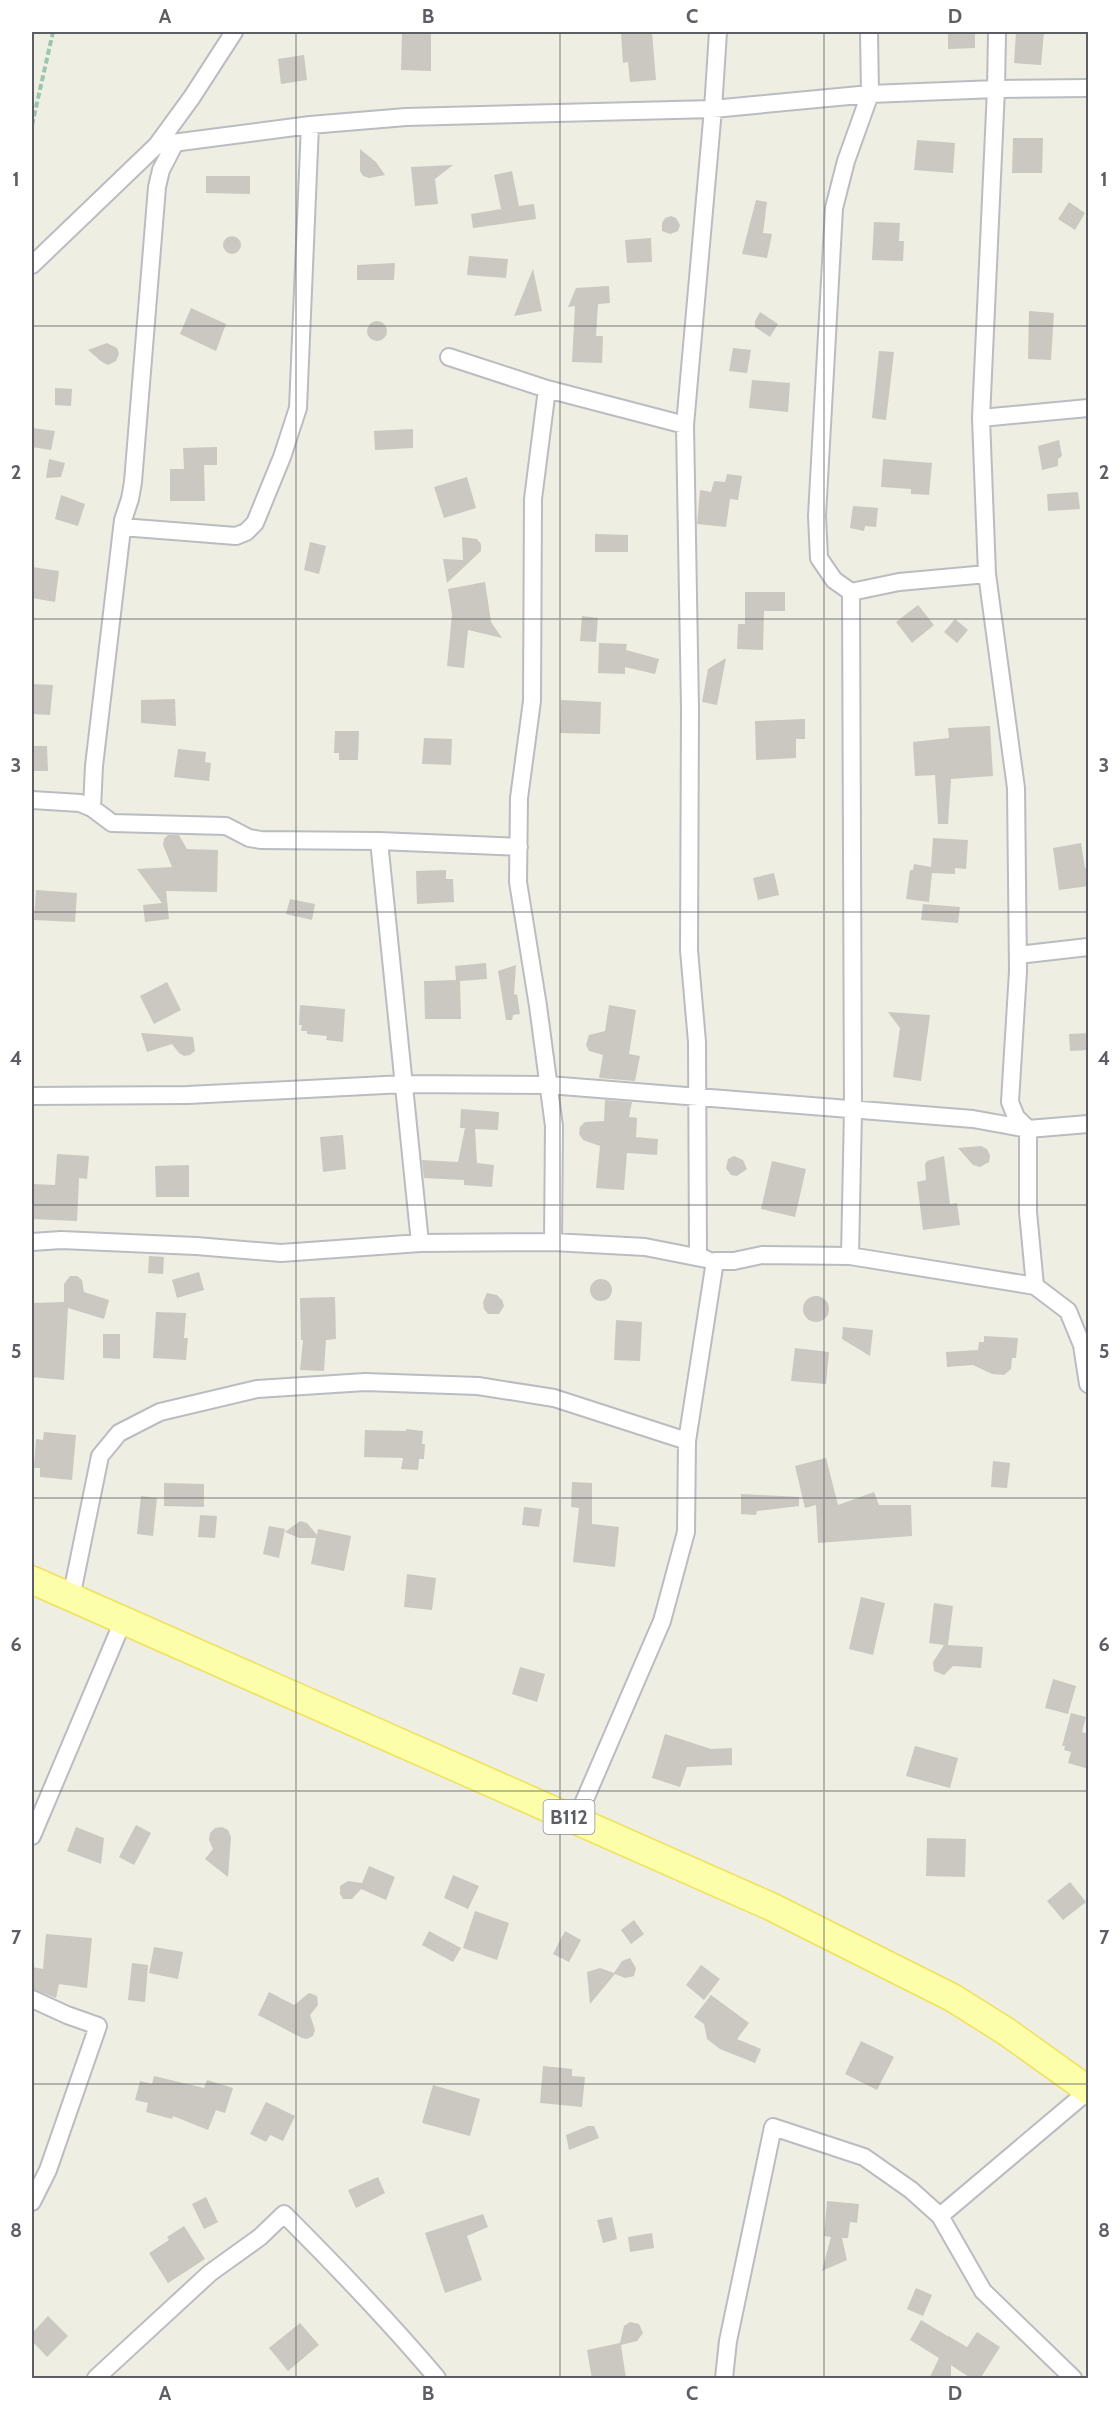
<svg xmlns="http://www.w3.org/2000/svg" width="1120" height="2410" font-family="Cabin,sans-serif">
<rect width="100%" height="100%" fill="#eeeee3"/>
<path fill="#cac8c1" d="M402 32H431V71L401 70Z
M652 32 656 80 630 82 628 62 623 63 621 33Z
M948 32H975V48L948 49Z
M1016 32H1044L1041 65 1014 63Z
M304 55 307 80 281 84 278 59Z
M1013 138H1043L1042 173H1012Z
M917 140 955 143 953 173 914 170Z
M360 149 376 162 385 175 369 178 363 176 360 171Z
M453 165 435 179 438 204 415 206 411 167Z
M512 171 519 206 534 204 536 219 473 228 471 214 501 209 494 175Z
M206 176H250V194L206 193Z
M756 200 767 202 763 233 772 234 767 258 742 254Z
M1069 202 1085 213 1075 230 1058 219Z
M671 216 676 218 680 225 678 231 670 234 662 231V223L665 218Z
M874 222 900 223 899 241H904L903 261 872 260Z
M223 245a9 9 0 1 1 18 0a9 9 0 1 1-18 0Z
M651 238 652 262 627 263 625 240Z
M469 256 508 259 506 278 467 275Z
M395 263 394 280H357V265Z
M533 269 542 311 514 316Z
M609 286 610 303 598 304 596 336H603L602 363 572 362 575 306 568 307 576 288Z
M191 308 226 324 216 351 180 334Z
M1029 311 1054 313 1051 360 1028 359Z
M760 312 778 324 770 337 755 327V321Z
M367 331a10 10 0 1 1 20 0a10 10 0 1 1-20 0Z
M107 343 117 348 119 354 116 361 108 365 102 362 88 350Z
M733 348 751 350 747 373 729 371Z
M879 351 894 352 886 420 872 418Z
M752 380 790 383 788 412 749 408Z
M55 388 72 389 71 406 55 405Z
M32 428 55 431 51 450 32 447Z
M413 429V448L375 450 374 431Z
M1059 440 1062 456 1058 459V466L1042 470 1038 446Z
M217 447V465H204L205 501H170V469H184L183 448Z
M49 459 65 463 61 477 46 478Z
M883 459 932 463 929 495 911 494V489L881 487Z
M727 474 742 476 738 500 730 499 726 527 697 524 700 490 711 492 714 481 725 482Z
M467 477 476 508 444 518 434 487Z
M1078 492 1080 509 1048 511 1047 494Z
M61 495 85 504 78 526 55 519Z
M853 506 878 508 876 527 865 526 864 531 850 528Z
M595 534 628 535V552H595Z
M462 537 477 539 481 544V551L447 583 443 559 463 560Z
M310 542 326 546 319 574 304 570Z
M32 567 59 571 55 602 32 598Z
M485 582 491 622 502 638 468 630 464 668 447 666 452 614 448 589Z
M745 592H785V611H764L763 650 737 649 738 624H745Z
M918 605 934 625 912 643 896 622Z
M582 616 598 618 596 642 580 641Z
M955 619 968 630 957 643 944 632Z
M599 643 627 644 626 650 659 659 655 674 625 667V674L598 673Z
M726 658 717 705 702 702 708 669Z
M32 684 53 685 50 715 32 714Z
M175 699 176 726 141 723V700Z
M561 700 601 702 600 734 560 733Z
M805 719V739H796V758L756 760 755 721Z
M990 726 993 776 951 779 948 824H938L935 775 915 776 913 742 949 738 948 728Z
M335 731H359L358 760H339V753H334Z
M424 738 452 739 451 765 422 764Z
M32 746H47L48 771H32Z
M178 749 206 752 205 762 211 763 209 781 174 777Z
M168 835H179L187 849 218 850 217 892 166 891 169 919 145 922 143 905 162 903 137 869 172 867 163 845 164 839Z
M933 838 968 840 966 869 955 868V874L932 873 929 902 906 899 910 870H913L914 864 931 867Z
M1081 843 1085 868H1089V886L1059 890 1053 848Z
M446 870V879H453L454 902 417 904 416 871Z
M774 873 779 895 758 900 753 878Z
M36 890 77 893 75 922 34 920Z
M290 899 315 904 312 920 286 914Z
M923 904 960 907 958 923 921 920Z
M486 963 487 979 460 981 461 1019H425L424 981 456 980 455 966Z
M516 965 514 995 517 994 520 1014 513 1015 512 1020H506L498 971Z
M167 982 181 1010 154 1024 140 996Z
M300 1005 345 1009 343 1042 326 1040 327 1036 307 1034V1031H301L302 1025H299Z
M609 1005 636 1010 629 1054 640 1056 635 1081 599 1078 603 1055 589 1051 586 1045 589 1035 605 1031Z
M888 1012 930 1015 921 1081 893 1077 900 1028Z
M141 1033 193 1037 195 1051 190 1055 184 1056 179 1053 172 1044 147 1052Z
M1089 1033V1050L1070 1051 1069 1034Z
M605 1100 632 1102 629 1117 637 1118 636 1137 658 1139 657 1155 627 1153 624 1190 596 1188 600 1146 583 1140 579 1134 580 1127 585 1122 604 1121Z
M461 1109 499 1112 498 1130 475 1129 477 1163 494 1165 492 1187 464 1185V1180L424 1178 422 1160 458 1162 465 1128H460Z
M343 1135 346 1169 323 1172 320 1137Z
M981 1146 987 1149 990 1155 989 1162 980 1167 973 1165 958 1148Z
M57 1154 89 1156 87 1179 79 1178 77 1221 32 1219V1184L55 1185Z
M734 1156 743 1160 747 1169 737 1176 731 1175 726 1168 728 1159Z
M944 1156 950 1204 957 1203 960 1225 923 1230 917 1182 926 1180 925 1164 927 1161Z
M772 1161 806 1169 795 1217 761 1209Z
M189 1165V1197H156L155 1166Z
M149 1256 164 1257 163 1274 148 1273Z
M199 1272 204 1290 177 1298 172 1280Z
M70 1276H77L82 1280 84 1292 109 1300 104 1319 68 1308 64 1380 32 1377V1303L64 1302V1284Z
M590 1290a11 11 0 1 1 22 0a11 11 0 1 1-22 0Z
M487 1293 497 1295 502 1300 504 1306 499 1314H488L484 1309 483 1302Z
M803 1309a13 13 0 1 1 26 0a13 13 0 1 1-26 0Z
M335 1297 336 1339 326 1340 324 1371 300 1370 303 1340H301L300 1298Z
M156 1312 186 1313 184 1338H188L186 1360 153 1358Z
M616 1320 642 1322 640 1361 614 1360Z
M843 1327 873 1330 870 1356 842 1339Z
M103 1334H120V1359L103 1358Z
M984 1336 1018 1338 1016 1358H1012L1011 1369 1004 1375 992 1374 973 1365 947 1367 946 1352 978 1350 979 1342H984Z
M795 1348 829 1352 826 1384 791 1381Z
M406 1429 423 1431 422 1444H425L424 1459H419L418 1470 401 1469 403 1458 364 1457 365 1430 406 1431Z
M44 1432 76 1435 72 1480 40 1477V1468H34L36 1439 43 1440Z
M826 1458 838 1505 874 1492 879 1505H911L912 1536 818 1543 816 1505 805 1508 795 1466Z
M993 1461 1010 1463 1007 1488 991 1487Z
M572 1482 592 1483V1524L619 1527 615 1567 573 1562 579 1508 571 1507Z
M164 1483 204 1484V1507L164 1506Z
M741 1494 799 1497V1506L757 1511 756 1515 741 1514Z
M141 1496 157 1498 153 1536 137 1534Z
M524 1507 542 1509 539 1527 522 1525Z
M200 1515 217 1516 215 1538 198 1537Z
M300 1521 307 1523 317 1535 318 1529 351 1536 344 1571 311 1564 316 1538H299L285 1532Z
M269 1526 285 1529 279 1558 263 1554Z
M407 1574 436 1578 432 1610 404 1607Z
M861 1597 885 1603 873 1655 849 1649Z
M934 1603 953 1606 948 1645 983 1647 981 1668 953 1666 944 1675 934 1671 933 1662 944 1645 929 1643Z
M520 1667 545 1674 537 1702 512 1694Z
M1053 1679 1076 1686 1068 1714 1045 1708Z
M1071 1713 1086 1717 1082 1732 1089 1734V1769L1068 1763 1071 1752 1064 1750 1065 1746H1062Z
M665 1734 711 1749 732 1748V1765L687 1767 680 1787 652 1778Z
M915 1746 958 1758 950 1788 906 1776Z
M136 1825 151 1833 134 1865 119 1857Z
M76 1827 104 1838 101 1864 67 1851Z
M222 1827 228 1830 231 1837 228 1877 205 1859 213 1849 209 1840 210 1833 215 1828Z
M927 1838 966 1839 965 1877 926 1876Z
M369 1866 395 1877 386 1900 361 1889 352 1899H343L340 1894V1886L348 1881 362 1883Z
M453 1875 479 1886 468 1909 444 1898Z
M1070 1882 1086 1902 1063 1920 1047 1901Z
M475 1911 509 1923 497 1960 463 1948Z
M634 1920 644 1934 631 1944 621 1930Z
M429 1931 461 1948 453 1962 422 1945Z
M565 1931 581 1940 569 1962 553 1954Z
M46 1934 92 1938 87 1988 59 1984 56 1998 32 1989V1967L43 1969Z
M154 1947 183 1952 178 1979 149 1973Z
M630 1958 636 1968 634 1976 625 1978 615 1974 590 2004 587 1972 600 1968 614 1973 622 1961Z
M132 1963 148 1965 145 2002 128 2000Z
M701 1965 720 1979 704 2000 686 1985Z
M269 1992 294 2005 309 1993 317 1996 318 2005 310 2015 315 2030 313 2036 307 2039 302 2038 258 2015Z
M711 1995 749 2023 737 2039 761 2049 755 2063 720 2049 707 2039 704 2024 694 2017Z
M861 2041 894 2057 877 2090 845 2074Z
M543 2066 572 2069V2076L585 2077 582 2107 540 2103Z
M154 2076 204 2088 207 2080 233 2088 225 2113 216 2110 208 2130 173 2116 172 2119 146 2112 148 2103 135 2100 140 2081 152 2084Z
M433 2085 480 2099 470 2136 422 2123Z
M266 2102 295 2116 283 2141 270 2135 266 2142 250 2134Z
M588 2126H594L599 2138 569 2150 566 2135Z
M378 2177 385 2193 356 2208 348 2190Z
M206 2197 218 2222 204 2229 192 2204Z
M827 2201 859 2204 857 2223 850 2222 848 2238H842L847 2260 822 2271 831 2237 824 2236Z
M483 2214 488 2227 467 2236 482 2280 445 2293 425 2233Z
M612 2217 617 2239 603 2243 597 2220Z
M184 2226 205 2259 168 2283 149 2253 169 2240 167 2237Z
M652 2233 654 2248 630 2252 628 2237Z
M916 2288 932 2295 923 2316 907 2309Z
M48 2316 68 2336 47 2357 32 2341V2333Z
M921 2320 949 2337 950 2335V2337L967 2347 977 2332 1000 2347 980 2379H972L951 2365V2379H929L939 2358 910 2340Z
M630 2322 639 2324 643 2333 637 2341 621 2345 626 2379H592L587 2350 620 2343 624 2326Z
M300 2323 319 2345 288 2371 269 2348Z"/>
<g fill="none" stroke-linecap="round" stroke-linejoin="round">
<g stroke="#bbbcc2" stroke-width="20">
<path id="street" d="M157 145 310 125 406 117 713 109 870 94 996 89 1088 88
M32 265 157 145 192 97 234 32
M449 357 547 389 533 499 532 701 519 798 518 882 538 1006 554 1126 553 1242
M547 389 685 425
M981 418 996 89 997 32
M122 527 236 536 246 532 255 523 282 457 298 408 310 125
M851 592 834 580 819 558 817 516 834 208 846 161 870 94 869 32
M32 800 80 803 92 808 94 766 123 520 130 499 133 482 157 187 161 170 175 143
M92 808 112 823 226 826 249 838 261 840 379 841 519 847
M379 841 420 1243
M1018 955 1088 947
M32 1096 188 1095 404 1084 549 1085 973 1119 1028 1129 1016 1117 1010 1102 1018 971 1016 788 987 574
M32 1242 61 1240 196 1246 281 1253 420 1243 553 1242 645 1247 706 1259
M850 1256 1035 1286 1028 1212V1129L1088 1124
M698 1257 697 1042 689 950 690 709 685 425 713 109 718 32
M1035 1286 1068 1311 1082 1345 1088 1384
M71 1598 100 1456 119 1433 160 1412 257 1389 365 1382 478 1386 554 1398 687 1441
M576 1820 662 1621 686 1532 687 1441 715 1261H734L762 1255 850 1256 853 1110 851 592 899 582 987 574 981 418 1088 408
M32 1836 123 1621
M32 1999 67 2015 98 2026 48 2170 32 2202
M940 2216 983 2291 1073 2378
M96 2378 210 2273 260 2237 284 2214C337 2267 389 2321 437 2378
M724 2378 728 2341 773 2127 864 2157 911 2190 940 2216 1088 2091"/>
</g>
<g stroke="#f0e15b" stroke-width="30">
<path id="primary" d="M32 1580 772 1907 953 1998 1007 2032 1088 2090"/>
</g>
<path stroke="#99c6ae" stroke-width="4" stroke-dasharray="6 3" stroke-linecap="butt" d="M32 125 53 32"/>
<use href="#street" stroke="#fff" stroke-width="16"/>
<use href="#primary" stroke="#fcfea9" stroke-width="27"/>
</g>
<path fill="none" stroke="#5c5e64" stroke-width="1.5" stroke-opacity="0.55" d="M296 32V2378M560 32V2378M824 32V2378M32 326H1088M32 619H1088M32 912H1088M32 1205H1088M32 1498H1088M32 1791H1088M32 2084H1088"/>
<g text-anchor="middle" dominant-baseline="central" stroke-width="6" stroke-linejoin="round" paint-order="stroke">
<rect fill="#fff" stroke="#8d8e92" stroke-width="1.5" x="543.5" y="1800" width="51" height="34" rx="4.5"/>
<g font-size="20" font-weight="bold" fill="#5c5e64">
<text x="569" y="1817">B112</text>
</g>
</g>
<rect width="1120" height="2410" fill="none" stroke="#ffffff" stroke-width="66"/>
<rect x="33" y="33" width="1054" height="2344" fill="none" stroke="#5c5e64" stroke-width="2"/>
<g font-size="20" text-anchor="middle" font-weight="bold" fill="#5c5e64">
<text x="165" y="23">A</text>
<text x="428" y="23">B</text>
<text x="692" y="23">C</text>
<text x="955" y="23">D</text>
<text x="16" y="186">1</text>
<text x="1104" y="186">1</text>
<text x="16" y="479">2</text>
<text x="1104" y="479">2</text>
<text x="16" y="772">3</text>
<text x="1104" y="772">3</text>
<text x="16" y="1065">4</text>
<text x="1104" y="1065">4</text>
<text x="16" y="1358">5</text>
<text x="1104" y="1358">5</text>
<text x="16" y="1651">6</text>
<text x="1104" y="1651">6</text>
<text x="16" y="1944">7</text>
<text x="1104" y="1944">7</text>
<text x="16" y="2237">8</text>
<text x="1104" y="2237">8</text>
<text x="165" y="2400">A</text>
<text x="428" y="2400">B</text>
<text x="692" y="2400">C</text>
<text x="955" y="2400">D</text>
</g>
</svg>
